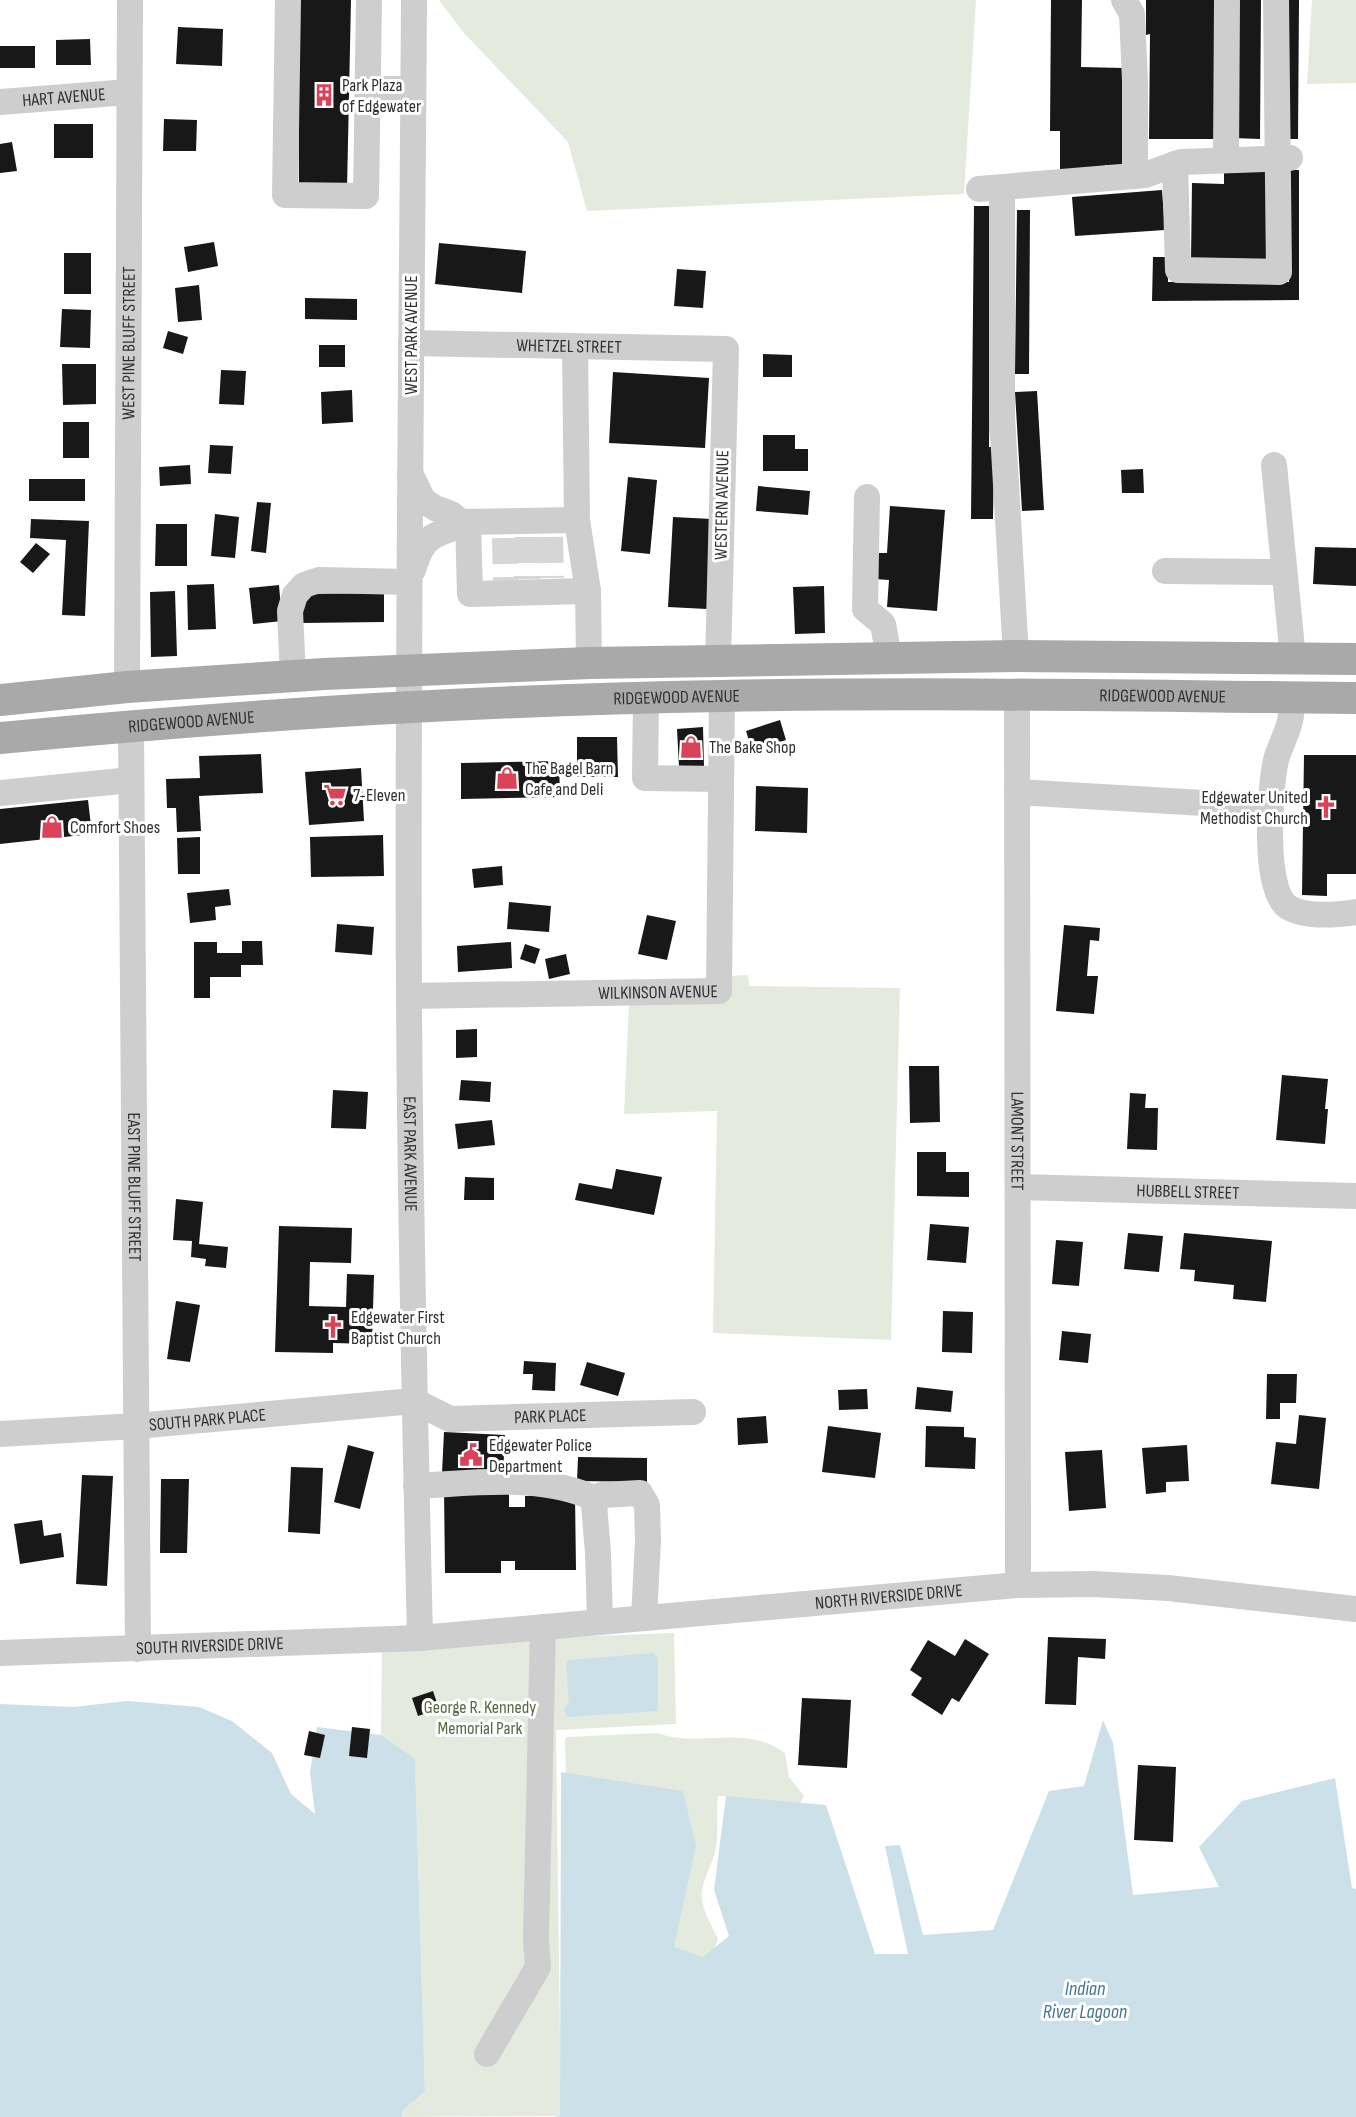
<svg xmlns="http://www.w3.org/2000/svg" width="1356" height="2117" font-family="'Sofia Sans Condensed',sans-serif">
<rect width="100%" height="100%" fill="#fff"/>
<path fill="#e5eade" d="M439 0H976L964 194 587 211 568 142 464 33Z
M1312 0H1356V83L1307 84Z
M748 975 749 986 900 988 891 1340 713 1333 717 1111 624 1114 629 1002 730 976Z
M674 1633 676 1724 556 1730 561 2116 402 2117 403 2110 425 2092 415 1760 381 1735 382 1644Z
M657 1733C701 1749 743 1723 785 1753L789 1777 804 1796 798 1807 737 1808 728 1796H718C716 1814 719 1830 716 1847 714 1862 704 1876 702 1891 700 1907 712 1926 718 1939L712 1955 679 1963 566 1782 565 1739 567 1737Z"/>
<path fill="#cce0e9" d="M653 1653 658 1658V1711L567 1717 564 1710 569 1703 566 1664 569 1660Z
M127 1701 199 1707 232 1721 272 1753 291 1794 315 1814 310 1773 317 1727 381 1735 415 1759 425 2092 403 2110 402 2117H0V1704L73 1707Z
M1103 1720 1113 1743 1133 1895 1219 1887 1199 1847 1242 1801 1335 1778 1352 1888 1356 1889V2117H552L560 2116 561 1772 683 1791 696 1846 674 1947 703 1957 729 1936 714 1890 726 1796 826 1805 875 1954H908L885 1846 900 1845 923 1935 993 1930 1049 1791 1084 1786Z"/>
<path fill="#181818" d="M298 0H351L347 189 299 190Z
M1051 0H1082L1081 67 1123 68 1122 165H1105V169H1060V131H1050Z
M1146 0H1216L1214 139H1149L1150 34 1146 35Z
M1234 0H1261L1260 139 1233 138Z
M1281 0H1299L1298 139H1281Z
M178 27 223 29 222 66 176 64Z
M90 39 91 65H56V40Z
M0 46H35V68H0Z
M164 119 197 120 196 151H163Z
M54 124H93V158H54Z
M12 142 17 171 0 173V144Z
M1224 170H1268L1267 261 1191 260 1192 183 1224 184Z
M1290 170H1299V300L1152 301 1153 257H1168V282H1289Z
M1162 190 1165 230 1075 236 1072 197Z
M974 206H992L989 447H994L993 519H971Z
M1017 210H1030L1029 374H1015Z
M214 242 218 266 188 272 184 247Z
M439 243 526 251 522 293 435 284Z
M64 253H91V294H64Z
M677 269 706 271 703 308 674 306Z
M199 285 202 320 178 322 175 288Z
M305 298 357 299V320L305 319Z
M62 309 91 310 90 348 60 347Z
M168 331 188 337 183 354 163 348Z
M319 345H345V367H319Z
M763 354 792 355V377H763Z
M62 364H96V404L63 405Z
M221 370 246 371 244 405 219 404Z
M613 372 709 378 705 448 609 443Z
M352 390 353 422 322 424 321 392Z
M1037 391 1044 510 1022 511 1015 392Z
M63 422H89V458H63Z
M763 435H795V449H808V471H763Z
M210 445 233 446 231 474 208 473Z
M190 465 191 484 160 486 159 467Z
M1143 469 1144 493H1122L1121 470Z
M628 477 657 480 650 554 621 551Z
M29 479H85V501H29Z
M758 486 810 491 808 515 756 511Z
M257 502 271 503 266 553 251 551Z
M890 506 945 510 937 611 887 607 889 580 874 579 876 553H887Z
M215 514 239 517 235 558 211 556Z
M673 517 712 519 707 609 668 607Z
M31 519 89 521 85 616 62 615 66 540 30 538Z
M156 524H187V566H155Z
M36 543 50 554 33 573 20 562Z
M1315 547 1356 548V586L1313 584Z
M214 584 216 629 188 630 187 585Z
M279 585 282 621 253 624 249 588Z
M824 586 825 633 795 634 793 587Z
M175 591 177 656 151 657 150 592Z
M384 593V622L301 623V594Z
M780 720 786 740 752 751 746 731Z
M703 727 704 766 679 767 677 729Z
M577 737H617L618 777H577Z
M261 754 263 793 199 796 201 831 177 832 176 808H167L166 779 200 778 199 756Z
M1304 755H1356V874H1327V896L1302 895Z
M559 761 560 797 461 799V763Z
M361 768 364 821 309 825 305 772Z
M756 786 808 788 807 833 755 831Z
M88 800 92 834 0 844V809Z
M383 835 384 876 311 877 310 837Z
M200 837V874H178L177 838Z
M502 866 503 885 474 888 472 869Z
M229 889 231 905 215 907 216 920 190 923 187 893Z
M509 902 551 906 549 932 507 929Z
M647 915 676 921 667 960 638 954Z
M337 924 374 927 372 955 335 952Z
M1064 925 1100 928 1099 941 1090 940 1087 976H1098L1094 1014 1056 1011Z
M242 941H262L263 965H241V977H210V998H194V942H217V953H242Z
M511 942 512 968 458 972 457 946Z
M525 944 540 949 535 964 520 959Z
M566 954 570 974 549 979 545 959Z
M477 1029V1057L456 1058V1030Z
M909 1066H939L940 1122 910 1123Z
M1282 1075 1328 1079 1325 1109H1328L1325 1144 1276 1140Z
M461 1080 491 1082 490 1102 459 1100Z
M333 1090 368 1092 366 1129 331 1128Z
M1130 1093 1146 1094 1145 1108H1158L1157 1150 1127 1149Z
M492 1120 495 1145 458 1149 455 1124Z
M917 1152H946V1172H969V1197L917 1196Z
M616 1169 662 1177 654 1215 575 1200 579 1183 612 1189Z
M465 1177 494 1178V1200H464Z
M176 1199 203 1202 199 1244 228 1247 226 1268 205 1266 206 1259 191 1257 192 1241 173 1240Z
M930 1224 969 1227 966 1263 927 1260Z
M279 1226 352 1228 351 1263 310 1262 309 1306 346 1307 347 1274 374 1275 372 1344 333 1343V1353L275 1352Z
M1128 1233 1163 1236 1159 1272 1124 1269Z
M1184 1233 1272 1241 1266 1302 1233 1299 1234 1285 1194 1281 1195 1270 1180 1269Z
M1056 1240 1083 1242 1079 1286 1052 1284Z
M176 1301 200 1305 190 1362 167 1359Z
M943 1311 973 1312 972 1353 942 1352Z
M1062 1331 1091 1334 1088 1363 1059 1360Z
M524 1361 556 1363 555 1391 532 1390 533 1374H523Z
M587 1362 625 1373 618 1396 580 1385Z
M1267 1374H1297L1296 1403H1280V1419H1266Z
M917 1387 953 1391 951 1412 915 1409Z
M867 1389 868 1409 839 1410 838 1390Z
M1299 1415 1326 1418 1319 1489 1271 1484 1276 1442 1296 1444Z
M766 1416 768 1443 738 1445 737 1418Z
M828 1426 881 1433 875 1478 822 1472Z
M926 1426 964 1427V1437L976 1438 975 1469 925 1467Z
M444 1432 505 1435 503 1475 442 1473Z
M348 1445 374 1452 360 1509 334 1502Z
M1187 1445 1189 1481 1166 1482V1492L1146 1494 1142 1448Z
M1102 1450 1106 1508 1069 1511 1065 1452Z
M578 1457 647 1458V1482L577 1481Z
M291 1467 323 1468 320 1534 288 1532Z
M82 1475 113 1476 107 1586 76 1584Z
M161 1479H189L187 1553H160Z
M509 1488V1507H525V1496L575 1495 576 1570H515V1561H501V1573H445L444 1489Z
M42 1520 44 1536 61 1533 64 1557 20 1564 14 1524Z
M1048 1637 1106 1639 1105 1659 1078 1657 1076 1705 1045 1704Z
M965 1639 989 1654 959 1702 952 1698 942 1715 911 1695 922 1678 910 1670 928 1640 955 1656Z
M433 1691 439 1709 418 1716 412 1698Z
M802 1698 851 1700 847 1768 798 1765Z
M352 1727 370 1729 367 1758 349 1756Z
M309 1731 325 1735 320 1758 304 1755Z
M1138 1765 1176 1767 1173 1842 1134 1840Z"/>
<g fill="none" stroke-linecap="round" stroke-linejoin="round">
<path stroke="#d6d6d6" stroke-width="26" stroke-dasharray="26 13" stroke-linecap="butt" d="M527 537V579
M550 537 551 578
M505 538 506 580"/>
<g stroke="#cecece" stroke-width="26">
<path d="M288 0 285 195 366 196 369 0"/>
<path id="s1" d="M414 0C412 332 407 664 409 996 410 1210 415 1424 420 1638"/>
<path d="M1124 0 1132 14 1135 81V176"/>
<path d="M367 89H413"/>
<path id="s2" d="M0 102 129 92"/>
<path d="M1226 160 1227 0"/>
<path d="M1175 164 1178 270 1279 272 1276 0"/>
<path d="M1002 188V416L1016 656"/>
<path d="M979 189 1145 175 1181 162 1290 158"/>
<path id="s3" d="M411 343 726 349 718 661"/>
<path d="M575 347 577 520 588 591 589 663"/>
<path d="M1274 465 1293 658"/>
<path d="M410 473 423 500 435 508 451 514 461 522"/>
<path d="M867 497 865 609 883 624 889 657"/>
<path d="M468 522 470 594 588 591"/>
<path d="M413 570C417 557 422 541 436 535 448 529 449 532 461 522L577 520"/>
<path d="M1165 571 1283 572"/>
<path d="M293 676 290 611 295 595 304 585 319 580 409 582"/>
<path id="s4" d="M127 687 130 0"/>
<path id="s5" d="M1017 695 1018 1585"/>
<path d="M1290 697C1290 703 1291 710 1291 716 1289 731 1280 745 1276 760 1270 787 1262 890 1288 907 1306 918 1336 915 1356 912"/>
<path d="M646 699 645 778 721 779"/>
<path id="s6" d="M131 725 138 1649"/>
<path d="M1017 792 1271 807"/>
<path d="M0 793 131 780"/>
<path id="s7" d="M409 996 719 991 722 696"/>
<path id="s8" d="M1018 1187 1356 1196"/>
<path id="s9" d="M0 1434 136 1426 414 1401 450 1419 693 1412"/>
<path d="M416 1486C477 1483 542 1473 598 1500"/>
<path d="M600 1622 598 1552 594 1505 602 1495 640 1493 647 1505 648 1540 644 1618"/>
<path id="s10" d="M0 1653 420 1638 1018 1585 1093 1584 1168 1588 1356 1609"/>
<path d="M487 2054 538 1967 536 1939 543 1627"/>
</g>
<g stroke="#a9a9a9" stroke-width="32">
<path d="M0 700 127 687 324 674 589 663 1016 656 1356 659"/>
<path id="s11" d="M0 738C240 715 481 700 722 696 933 692 1145 696 1356 698"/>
</g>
</g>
<defs>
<g id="building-bare" transform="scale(1.8)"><path d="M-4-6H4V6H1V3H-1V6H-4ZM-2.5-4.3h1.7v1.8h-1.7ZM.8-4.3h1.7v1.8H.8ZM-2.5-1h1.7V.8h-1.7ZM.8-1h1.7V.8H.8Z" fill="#d9435a" stroke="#fff" stroke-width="2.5" paint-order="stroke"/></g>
<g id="shop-bare" transform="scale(1.8)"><path d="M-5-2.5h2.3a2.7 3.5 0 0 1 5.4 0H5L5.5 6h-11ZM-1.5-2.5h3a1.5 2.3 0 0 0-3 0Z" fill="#d9435a" stroke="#fff" stroke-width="2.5" paint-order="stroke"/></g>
<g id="supermarket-bare" transform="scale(1.8)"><path d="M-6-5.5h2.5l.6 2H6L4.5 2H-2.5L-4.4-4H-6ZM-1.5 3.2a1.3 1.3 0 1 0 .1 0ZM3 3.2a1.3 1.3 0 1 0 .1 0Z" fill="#d9435a" stroke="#fff" stroke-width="2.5" paint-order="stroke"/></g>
<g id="church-bare" transform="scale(1.8)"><path d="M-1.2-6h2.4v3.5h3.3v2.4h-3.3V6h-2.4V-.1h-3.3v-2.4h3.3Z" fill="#d9435a" stroke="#fff" stroke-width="2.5" paint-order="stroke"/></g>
<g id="civic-bare" transform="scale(1.8)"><path d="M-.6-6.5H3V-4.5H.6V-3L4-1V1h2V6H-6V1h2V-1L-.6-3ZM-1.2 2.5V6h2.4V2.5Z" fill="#d9435a" stroke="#fff" stroke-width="2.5" paint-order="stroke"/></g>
</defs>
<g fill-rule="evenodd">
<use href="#building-bare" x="324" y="95"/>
<use href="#shop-bare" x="691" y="747"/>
<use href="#shop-bare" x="507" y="778"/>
<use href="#supermarket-bare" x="335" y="795"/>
<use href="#church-bare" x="1326" y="807"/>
<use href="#shop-bare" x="52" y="827"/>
<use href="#church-bare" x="333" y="1327"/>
<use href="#civic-bare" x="471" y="1455"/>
</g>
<g text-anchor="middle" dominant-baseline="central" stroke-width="6" stroke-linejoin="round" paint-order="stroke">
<g font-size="18" fill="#313131" stroke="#fff" text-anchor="start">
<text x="342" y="85">Park Plaza<tspan x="342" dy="21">of Edgewater</tspan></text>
<text x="709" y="747">The Bake Shop</text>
<text x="525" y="768">The Bagel Barn<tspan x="525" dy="21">Cafe and Deli</tspan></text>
<text x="353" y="795">7-Eleven</text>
<text x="1308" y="797" text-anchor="end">Edgewater United<tspan x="1308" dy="21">Methodist Church</tspan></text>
<text x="70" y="827">Comfort Shoes</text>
<text x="351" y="1317">Edgewater First<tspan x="351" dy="21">Baptist Church</tspan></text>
<text x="489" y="1445">Edgewater Police<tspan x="489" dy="21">Department</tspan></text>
</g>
<g font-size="18" fill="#313131" stroke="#fff">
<text stroke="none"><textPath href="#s2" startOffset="64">HART AVENUE</textPath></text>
<text transform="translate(411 335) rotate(-90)">WEST PARK AVENUE</text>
<text stroke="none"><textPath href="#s4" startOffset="344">WEST PINE BLUFF STREET</textPath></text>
<text stroke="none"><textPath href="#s3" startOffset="158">WHETZEL STREET</textPath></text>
<text transform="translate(722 505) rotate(-89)">WESTERN AVENUE</text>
<text stroke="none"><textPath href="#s11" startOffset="1164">RIDGEWOOD AVENUE</textPath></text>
<text stroke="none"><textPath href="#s11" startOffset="678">RIDGEWOOD AVENUE</textPath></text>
<text stroke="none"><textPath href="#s11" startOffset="192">RIDGEWOOD AVENUE</textPath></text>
<text stroke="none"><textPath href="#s7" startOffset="249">WILKINSON AVENUE</textPath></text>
<text stroke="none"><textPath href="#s5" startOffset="446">LAMONT STREET</textPath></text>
<text stroke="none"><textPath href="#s1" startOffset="1154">EAST PARK AVENUE</textPath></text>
<text stroke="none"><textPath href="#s6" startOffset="462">EAST PINE BLUFF STREET</textPath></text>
<text stroke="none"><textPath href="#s8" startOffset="170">HUBBELL STREET</textPath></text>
<text stroke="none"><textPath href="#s9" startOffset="556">PARK PLACE</textPath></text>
<text stroke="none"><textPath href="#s9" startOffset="208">SOUTH PARK PLACE</textPath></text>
<text stroke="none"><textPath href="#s10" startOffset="891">NORTH RIVERSIDE DRIVE</textPath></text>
<text stroke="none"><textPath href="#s10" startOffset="210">SOUTH RIVERSIDE DRIVE</textPath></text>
</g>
<g font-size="18" fill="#586a42" stroke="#fff">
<text x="480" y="1707">George R. Kennedy<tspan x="480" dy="21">Memorial Park</tspan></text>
</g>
<g font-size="20" font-style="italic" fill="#45778e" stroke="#fff">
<text x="1085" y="1989">Indian<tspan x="1085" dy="23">River Lagoon</tspan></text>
</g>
</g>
</svg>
